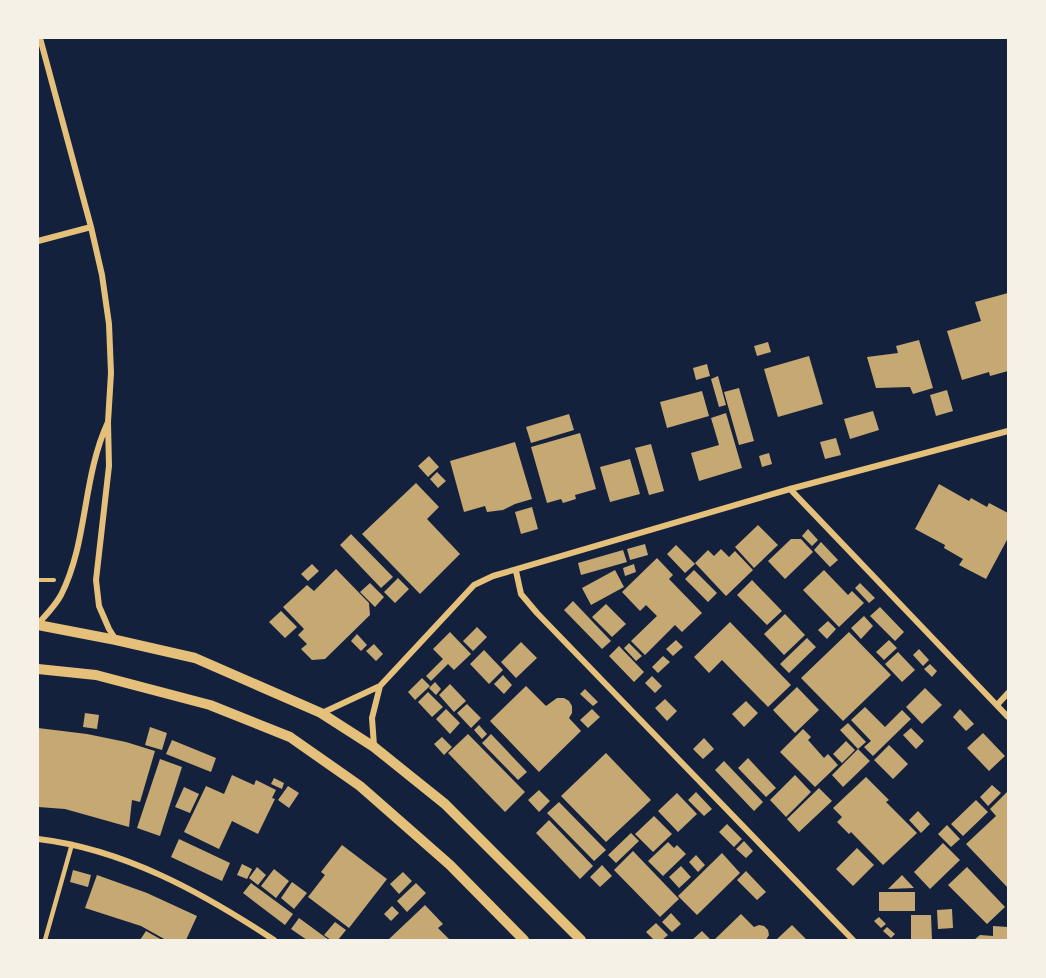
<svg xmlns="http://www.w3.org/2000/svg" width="1046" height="978" font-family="'Noto Serif',serif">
<rect width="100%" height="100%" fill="#14213d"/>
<path fill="#c6a872" d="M1008 293V371L990 376 989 372 962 380 947 331 981 321 975 302Z
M919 340 933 388 913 394 910 387 876 388 867 357 898 353 896 346Z
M768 342 771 352 757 356 754 346Z
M809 356 823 404 778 417 764 369Z
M707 364 710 376 696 380 693 368Z
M718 376 726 405 719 407 711 379Z
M739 388 754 441 739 445 724 392Z
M947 390 953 411 936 416 930 395Z
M702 391 709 416 667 428 660 402Z
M873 411 879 430 850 439 844 419Z
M726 413 742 468 699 481 691 453 719 445 711 418Z
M569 414 574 430 531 443 526 427Z
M580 433 596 489 575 495 576 499 563 503 561 499 547 503 531 447Z
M836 438 841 455 825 459 820 442Z
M515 442 532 499 515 504 503 510 487 512 485 506 464 512 450 461Z
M651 444 664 491 649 495 635 448Z
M769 453 772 464 762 467 759 456Z
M429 456 439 467 428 477 418 466Z
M630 459 640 494 610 502 600 467Z
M437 472 446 481 438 488 430 479Z
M416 483 439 507 427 519 460 554 420 594 362 534Z
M939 484 969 501 971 498 987 507 989 503 1008 513V538L986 579 959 565 963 559 944 548 945 545 915 529Z
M532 507 538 529 521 534 515 512Z
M758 525 778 545 754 568 735 547Z
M808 529 818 540 812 546 802 536Z
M351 534 393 577 381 588 340 545Z
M791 539H801L813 552 785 579 768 561Z
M821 542 838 560 830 567 814 550Z
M645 544 648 555 630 560 627 549Z
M676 545 695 564 685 573 667 554Z
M721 549 729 557 735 551 753 570 726 596 695 563 708 550 714 556Z
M623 550 627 562 581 575 578 563Z
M657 558 673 575 669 579 702 613 682 632 675 625 645 655 631 641 657 616 646 605 640 611 622 592Z
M312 564 319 571 308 581 301 574Z
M634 564 636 572 625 576 623 568Z
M336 569 369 603 370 615 325 659 312 660 301 649 307 644 298 635 304 629 283 607 307 585 314 591Z
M615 570 624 587 591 605 582 588Z
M694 570 717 593 708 602 685 579Z
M824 570 848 595 852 591 864 603 839 627 803 590Z
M398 578 409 589 395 603 384 592Z
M752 580 782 611 767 625 737 595Z
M370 583 384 597 375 607 360 592Z
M860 583 875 598 869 603 855 588Z
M573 601 611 641 602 649 564 610Z
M606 604 626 624 612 637 592 617Z
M880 607 904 632 895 641 870 616Z
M281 611 297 627 285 638 269 622Z
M785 614 805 635 784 655 764 634Z
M864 616 873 626 861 639 851 628Z
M828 621 836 629 827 639 818 630Z
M730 622 791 685 768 707 722 660 709 673 694 657Z
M477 627 487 637 473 651 463 641Z
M450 632 471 654 454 670 448 664 431 681 426 676 443 659 433 649Z
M849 632 891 675 843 721 801 678Z
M357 634 367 645 361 651 351 641Z
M807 638 816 647 789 673 780 664Z
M676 640 683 647 673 656 666 649Z
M889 640 897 648 884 660 876 652Z
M521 642 537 658 516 678 501 662Z
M629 643 642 656 636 661 624 648Z
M374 644 383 654 376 661 366 651Z
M619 646 644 672 634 682 609 656Z
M919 649 929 660 923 666 913 655Z
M484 650 503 670 489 684 470 664Z
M898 652 915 670 902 682 885 664Z
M663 656 670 662 658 673 652 667Z
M930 664 937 671 932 677 924 669Z
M503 675 512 685 504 694 494 684Z
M652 676 662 686 655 693 645 683Z
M422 678 430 686 415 700 408 692Z
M435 682 441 689 436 695 429 688Z
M450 684 466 701 454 712 439 695Z
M526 686 546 706 557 698H564L569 701 572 706V713L569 718 581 731 539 772 490 721Z
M797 687 819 710 795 733 773 710Z
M925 688 942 705 922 724 906 707Z
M585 689 598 702 593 706 580 694Z
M428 692 443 707 432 717 418 702Z
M665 699 677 711 667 721 655 708Z
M746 701 758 713 744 727 732 714Z
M467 704 481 718 471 728 457 713Z
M865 707 885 727 902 710 911 719 873 756 864 747 871 741 851 720Z
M446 709 460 723 450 734 436 719Z
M592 709 600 717 588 728 580 720Z
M960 709 974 724 966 731 953 717Z
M85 713 99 715 97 729 83 727Z
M848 723 866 742 858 749 870 761 843 787 832 775 858 749 840 730Z
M479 725 487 734 482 739 474 730Z
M150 727 167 733 162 750 145 745Z
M38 728 87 734 126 742 155 751 140 802 132 800 129 827 65 809 38 807Z
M911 728 924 741 916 749 903 735Z
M803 729 811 737 808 740 824 758 828 754 838 765 815 787 780 752Z
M983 733 1005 756 989 771 967 748Z
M468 734 525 792 505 812 448 753Z
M491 734 527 772 518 780 482 743Z
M442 737 452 747 444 755 434 744Z
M704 738 714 749 703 759 693 749Z
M172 740 216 758 211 772 166 754Z
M846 741 855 750 842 763 833 754Z
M889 745 908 764 893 779 874 760Z
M606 753 651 800 606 842 561 796Z
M748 758 776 788 766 797 738 768Z
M160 759 182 767 160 836 137 828Z
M724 761 763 802 754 811 715 770Z
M232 775 254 785 256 780 276 790 272 798 275 799 258 834 232 821 219 849 184 832 206 786 224 794Z
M795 775 811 792 786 817 770 800Z
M866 777 889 800 886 802 917 833 883 865 851 832 849 834 837 822 842 817 833 808Z
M274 778 284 783 282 789 271 784Z
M992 785 1001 793 988 806 980 797Z
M288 786 299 793 289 808 278 800Z
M184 787 199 794 190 813 175 807Z
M819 788 832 801 799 832 787 819Z
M539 790 550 801 539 812 528 800Z
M696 792 712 809 704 816 688 800Z
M1007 792 1008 794V888L966 844 996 816 990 809Z
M677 793 697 814 678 832 658 811Z
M976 800 988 812 963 836 951 824Z
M559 802 606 850 594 861 547 813Z
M918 811 930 824 921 833 909 820Z
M654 816 672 834 653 852 635 834Z
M549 820 593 866 580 879 536 833Z
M727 824 742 839 734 847 719 832Z
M947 825 960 839 951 847 938 834Z
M631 833 639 841 616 863 608 855Z
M179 839 230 863 222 881 171 857Z
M744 841 753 851 746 858 736 849Z
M668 842 674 848 677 845 686 854 663 876 648 861Z
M943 843 960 860 930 889 914 872Z
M342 845 387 879 349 928 308 897 325 875 321 872Z
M857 848 874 865 853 886 836 869Z
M633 851 679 899 660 917 614 870Z
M722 853 740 873 697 915 678 896Z
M696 855 705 865 698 872 689 862Z
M242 864 252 869 247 879 237 875Z
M602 865 612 876 600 887 590 877Z
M681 866 691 877 679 888 669 877Z
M257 867 266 875 258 885 249 878Z
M967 867 1005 907 987 924 948 885Z
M274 869 289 881 276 898 261 886Z
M73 870 91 875 88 887 70 882Z
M746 871 766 892 757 900 737 880Z
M403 872 412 881 399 894 390 884Z
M97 875 147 893 197 916 186 940H166L141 926 85 908Z
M902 875 914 888 888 889Z
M292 882 307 893 294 909 281 898Z
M251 883 293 914 285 925 243 893Z
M416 883 426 893 407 912 397 901Z
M879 892H915V911H879Z
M425 905 443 924 438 928 450 940H388Z
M392 906 399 913 391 921 384 914Z
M952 909 953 928 938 929 937 910Z
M671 913 681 924 672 932 662 922Z
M741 914 754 927 759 925 764 926 768 930 769 935 766 940H714Z
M911 915H931L932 940H911Z
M879 917 886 924 881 928 874 921Z
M299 918 329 940H307L291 929Z
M335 922 346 930 338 940H331L324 935Z
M656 923 668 935 662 940H654L646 932Z
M792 925 807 940H779L777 939Z
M993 926 1008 927V940H974L980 935 993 936Z
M887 927 895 934 891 938 883 931Z
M146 931 162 940H140Z
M702 931 711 940H692Z"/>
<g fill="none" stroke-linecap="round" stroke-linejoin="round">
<path stroke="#e5c07b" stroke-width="4" d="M38 580H54"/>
<path stroke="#e5c07b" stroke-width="4.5" d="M45 940 72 844"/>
<path stroke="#e5c07b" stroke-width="6" d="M40 38 91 227 102 275 109 324 111 373 108 422 109 466 96 580 99 606 109 629 116 640
M38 241 91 227
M790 489 1008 717
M516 571 521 594 537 613 853 940
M38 624C46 615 55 606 61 595 88 542 82 478 108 422
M997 705 1008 693
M322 713 380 686 474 585 493 576 790 489 1008 431
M374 746 372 718 380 686
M38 839C124 849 203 893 274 940"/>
<path stroke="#e5c07b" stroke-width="10" d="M38 625 116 640 195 658 321 713 374 747 445 804 581 940
M38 669 96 675 210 705 290 737 360 786 450 865 524 940"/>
</g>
<rect width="1046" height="978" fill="none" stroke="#f6f1e7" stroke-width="78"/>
</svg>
